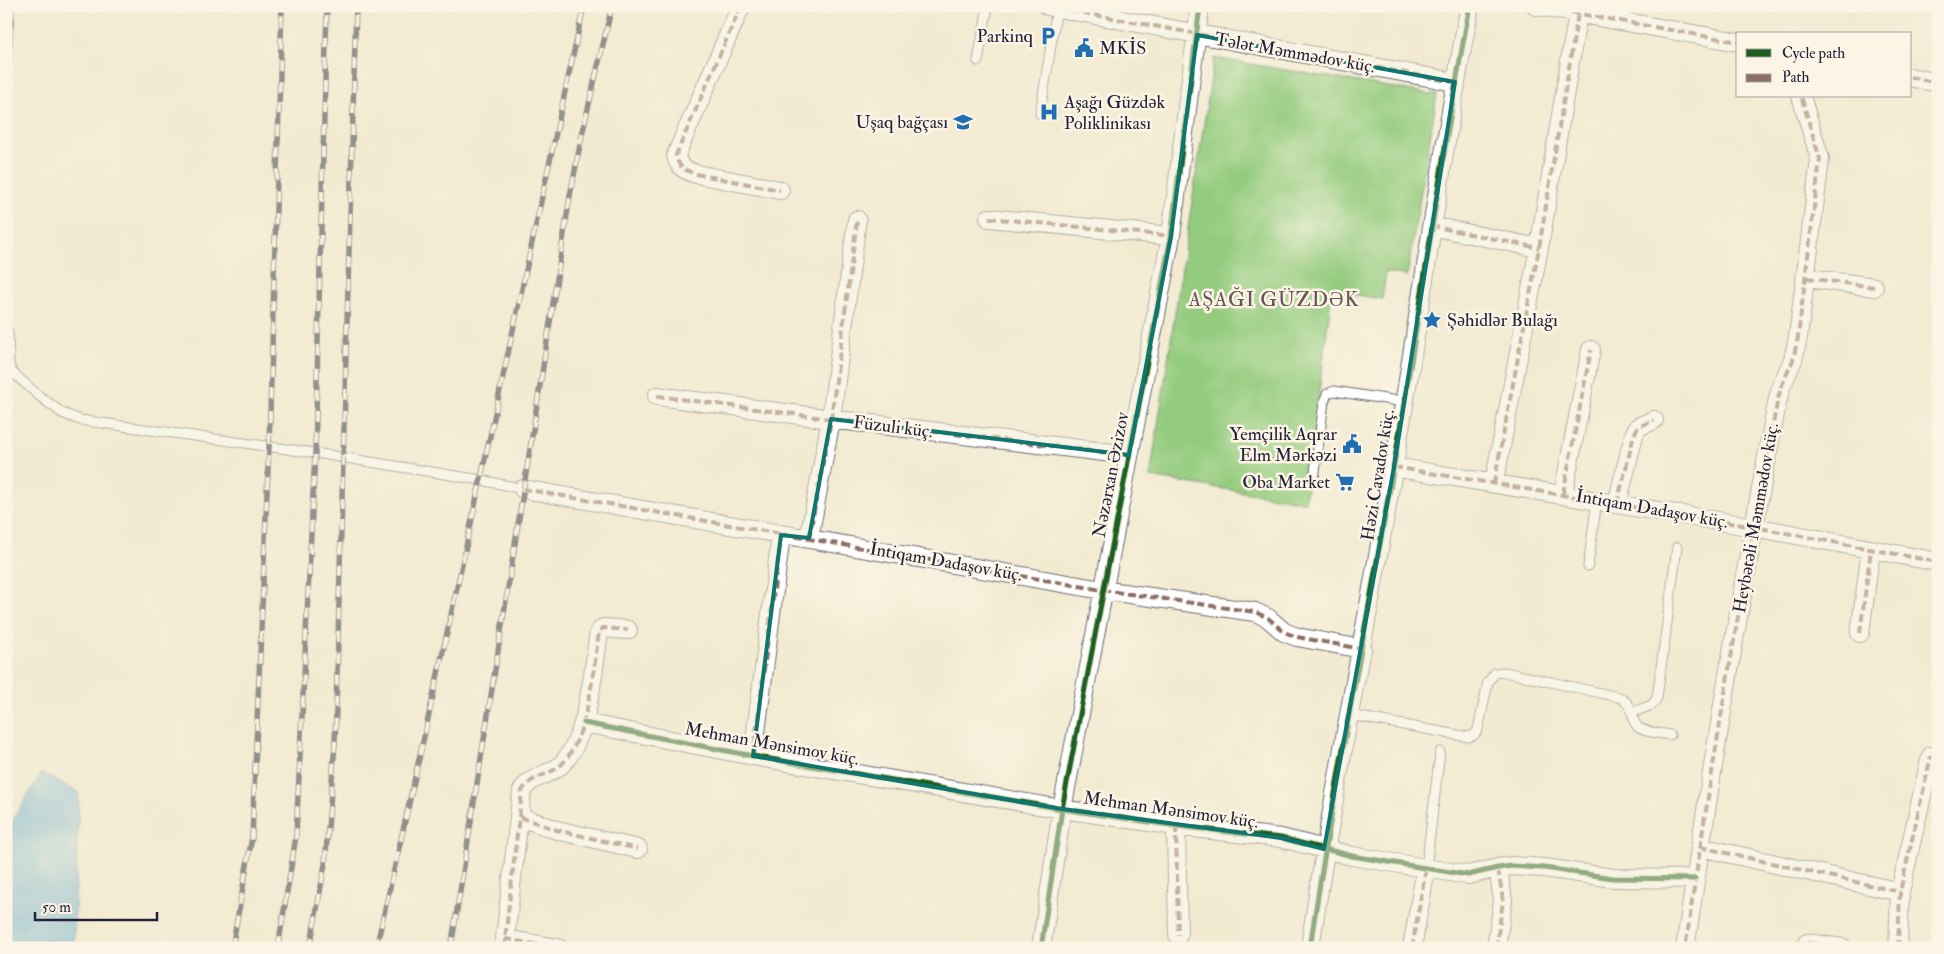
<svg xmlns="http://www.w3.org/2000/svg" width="1944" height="954" font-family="'IM FELL Double Pica',serif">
<rect width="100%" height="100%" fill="#fcf5e5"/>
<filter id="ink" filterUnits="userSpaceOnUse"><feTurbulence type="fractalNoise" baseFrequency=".02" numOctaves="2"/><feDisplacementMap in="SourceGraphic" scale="10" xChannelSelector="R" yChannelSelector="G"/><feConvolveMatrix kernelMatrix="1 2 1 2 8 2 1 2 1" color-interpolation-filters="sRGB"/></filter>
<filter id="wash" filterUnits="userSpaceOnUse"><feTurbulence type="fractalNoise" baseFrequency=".0096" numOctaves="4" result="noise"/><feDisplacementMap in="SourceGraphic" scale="20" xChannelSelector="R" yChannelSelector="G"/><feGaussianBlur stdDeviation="1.12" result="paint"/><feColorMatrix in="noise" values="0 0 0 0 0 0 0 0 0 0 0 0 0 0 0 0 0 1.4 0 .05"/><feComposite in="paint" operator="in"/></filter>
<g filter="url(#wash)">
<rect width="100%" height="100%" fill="#f2ebd1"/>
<path fill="#94cc7f" stroke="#5b775d" d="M1214 58 1437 95 1407 276 1386 272 1382 299 1332 291 1305 502 1150 477Z"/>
<path fill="#5daad6" stroke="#406688" d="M41 773 79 792 74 948H6V831Z"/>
</g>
<g filter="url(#ink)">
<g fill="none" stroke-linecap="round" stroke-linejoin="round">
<g stroke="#6b6870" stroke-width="11">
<path id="service" d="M978 61 988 6
M1040 114 1057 8
M8 332 9 365 12 372 38 395 62 413 80 420 315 453 481 480 523 489
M1314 479 1324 402 1327 394 1334 391 1404 402
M1588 566 1597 500
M1633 712 1652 705 1657 698 1677 547
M1350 715 1468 737 1474 735 1478 730 1488 682 1495 673 1505 672 1619 697C1637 706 1630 722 1639 728 1647 733 1661 733 1670 735
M1426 868 1440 752"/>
</g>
<g stroke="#6b6870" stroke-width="20">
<path id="minor" d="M741 6 676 155C678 167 684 170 696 174L780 190
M1047 6 1455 82
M1536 6 1738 42
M1910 77 1938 83
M989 218 1171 236
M1431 226 1539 248
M1807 278 1874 287
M657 396 831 419 1129 455
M1394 467 1754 527 1938 562
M1494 483 1539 248 1578 13
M523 489 1102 590 1255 612 1268 618 1284 632 1297 637 1362 649
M1563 494 1591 350
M1617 504 1634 435 1638 427 1654 420
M809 538 831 419 857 220
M1860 633 1871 549
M584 723 753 756 1062 809 1176 826 1281 838 1352 856 1468 875 1498 868 1512 866 1544 868 1613 878 1695 879
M753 756 781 535
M520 817 557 830 638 849
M1176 826 1178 935
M1700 847 1900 892
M505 939 558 948
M1686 943C1712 762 1743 582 1777 403L1781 387 1793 360 1798 337 1820 159 1801 96
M1807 943 1843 948
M504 948 522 791C531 775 550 776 562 764 589 736 593 670 599 632L603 628 628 630
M1041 948 1062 809 1171 236 1200 6
M1310 948C1333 788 1366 630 1393 470 1420 316 1440 160 1470 6
M1412 948 1426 868
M1496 948 1503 901 1498 868
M1898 948 1900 892 1931 756"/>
</g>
<use href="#service" stroke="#fff" stroke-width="9"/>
<use href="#minor" stroke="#fff" stroke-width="18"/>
<g stroke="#22223b" stroke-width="5.5">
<path id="rail" d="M6 104 12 6
M232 948 252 837 269 447 282 6
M278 948 296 836 315 453 327 6
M310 948 325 864 335 744 356 6
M376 948C449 635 514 320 584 6
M451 948 570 196 583 130 612 6"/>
</g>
<use href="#rail" stroke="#fcf5e5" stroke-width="4" stroke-dasharray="11" stroke-linecap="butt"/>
<path stroke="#8d6e63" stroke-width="4" stroke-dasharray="8 4" stroke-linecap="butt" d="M741 6 676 155C678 167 684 170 696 174L780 190
M1047 6 1455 82
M1536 6 1738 42
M1910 77 1938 83
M989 218 1171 236
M1431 226 1539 248
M1807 278 1874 287
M657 396 831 419 1129 455
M1394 467 1754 527 1938 562
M1494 483 1539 248 1578 13
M523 489 1102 590 1255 612 1268 618 1284 632 1297 637 1362 649
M1563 494 1591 350
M1617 504 1634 435 1638 427 1654 420
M809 538 831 419 857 220
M1860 633 1871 549
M753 756 781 535
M520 817 557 830 638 849
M1176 826 1178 935
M1700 847 1900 892
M505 939 558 948
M1686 943C1712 762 1743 582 1777 403L1781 387 1793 360 1798 337 1820 159 1801 96
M1807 943 1843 948
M504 948 522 791C531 775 550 776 562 764 589 736 593 670 599 632L603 628 628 630
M1412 948 1426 868
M1496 948 1503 901 1498 868
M1898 948 1900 892 1931 756"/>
<g stroke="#fcf5e5" stroke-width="8">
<path id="cycleway" d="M584 723 753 756 1062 809 1176 826 1281 838 1352 856 1468 875 1498 868 1512 866 1544 868 1613 878 1695 879
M1041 948 1062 809 1171 236 1200 6
M1310 948C1333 788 1366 630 1393 470 1420 316 1440 160 1470 6"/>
</g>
<use href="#cycleway" stroke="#1b5e20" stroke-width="5"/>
</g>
</g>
<path d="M0 0H1944V954H0ZM1197 35 1455 82 1394 467 1324 849 1281 838 1062 809 753 756 781 535 809 538 831 419 1129 455 1171 236Z" fill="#f2ebd1" fill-opacity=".55" fill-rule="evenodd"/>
<path fill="none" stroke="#0f766e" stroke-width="4" stroke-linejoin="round" d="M1197 35 1455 82 1394 467 1324 849 1281 838 1062 809 753 756 781 535 809 538 831 419 1129 455 1171 236Z"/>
<defs>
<g id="parking-bare" transform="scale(1.5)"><path d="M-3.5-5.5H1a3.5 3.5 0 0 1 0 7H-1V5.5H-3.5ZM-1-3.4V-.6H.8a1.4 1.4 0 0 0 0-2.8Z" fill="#1f6fb2" stroke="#fcf5e5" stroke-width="2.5" paint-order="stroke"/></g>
<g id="civic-bare" transform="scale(1.5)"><path d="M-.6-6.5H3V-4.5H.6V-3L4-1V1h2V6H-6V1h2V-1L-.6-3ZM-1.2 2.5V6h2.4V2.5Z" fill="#1f6fb2" stroke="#fcf5e5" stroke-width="2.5" paint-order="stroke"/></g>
<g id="hospital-bare" transform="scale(1.5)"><path d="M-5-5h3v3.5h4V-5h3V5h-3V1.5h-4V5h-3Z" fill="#1f6fb2" stroke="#fcf5e5" stroke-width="2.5" paint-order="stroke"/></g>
<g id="school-bare" transform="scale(1.5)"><path d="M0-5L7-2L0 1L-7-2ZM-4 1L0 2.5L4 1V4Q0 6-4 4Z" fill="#1f6fb2" stroke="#fcf5e5" stroke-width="2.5" paint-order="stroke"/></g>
<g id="sight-bare" transform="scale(1.5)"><path d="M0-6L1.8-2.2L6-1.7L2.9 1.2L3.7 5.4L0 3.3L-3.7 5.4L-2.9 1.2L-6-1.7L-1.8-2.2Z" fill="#1f6fb2" stroke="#fcf5e5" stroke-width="2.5" paint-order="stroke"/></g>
<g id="supermarket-bare" transform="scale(1.5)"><path d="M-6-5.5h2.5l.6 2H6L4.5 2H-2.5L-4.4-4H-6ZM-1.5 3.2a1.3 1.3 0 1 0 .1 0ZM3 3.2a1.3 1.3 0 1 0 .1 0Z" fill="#1f6fb2" stroke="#fcf5e5" stroke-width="2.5" paint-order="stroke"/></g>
</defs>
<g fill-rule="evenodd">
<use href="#parking-bare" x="1048" y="36"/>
<use href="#civic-bare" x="1084" y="48"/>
<use href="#hospital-bare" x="1049" y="112"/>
<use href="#school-bare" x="963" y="122"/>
<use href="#sight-bare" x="1432" y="320"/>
<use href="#civic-bare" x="1352" y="444"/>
<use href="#supermarket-bare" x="1345" y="482"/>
</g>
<g text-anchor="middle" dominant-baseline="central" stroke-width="5" stroke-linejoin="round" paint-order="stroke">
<g font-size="18" fill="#22223b" stroke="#fcf5e5" text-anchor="end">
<text x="1033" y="36">Parkinq</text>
<text x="1099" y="48" text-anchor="start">MKİS</text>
<text x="1064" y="102" text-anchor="start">Aşağı Güzdək<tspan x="1064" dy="21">Poliklinikası</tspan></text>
<text x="948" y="122">Uşaq bağçası</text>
<text x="1447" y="320" text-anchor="start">Şəhidlər Bulağı</text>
<text x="1337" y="434">Yemçilik Aqrar<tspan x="1337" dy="21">Elm Mərkəzi</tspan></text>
<text x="1330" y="482">Oba Market</text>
</g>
<g font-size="18" fill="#22223b" stroke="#fcf5e5">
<text transform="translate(1295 53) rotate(10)">Tələt Məmmədov küç.</text>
<text transform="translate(893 427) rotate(7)">Füzuli küç.</text>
<text transform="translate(1111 475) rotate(-79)">Nəzərxan Əzizov</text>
<text transform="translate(1378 475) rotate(-81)">Həzi Cavadov küç.</text>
<text transform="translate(1652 509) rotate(10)">İntiqam Dadaşov küç.</text>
<text transform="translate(1756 518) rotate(-80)">Heybətəli Məmmədov küç.</text>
<text transform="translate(946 562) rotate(10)">İntiqam Dadaşov küç.</text>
<text transform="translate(772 744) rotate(10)">Mehman Mənsimov küç.</text>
<text transform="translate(1171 810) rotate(8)">Mehman Mənsimov küç.</text>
</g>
<g font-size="20" letter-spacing="1" fill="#675655" stroke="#fcf5e5">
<text x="1274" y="299">AŞAĞI GÜZDƏK</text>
</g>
</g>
<rect width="1944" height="954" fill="none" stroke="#fcf5e5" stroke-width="25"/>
<rect x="1736" y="32" width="175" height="65" fill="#fcf5e5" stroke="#a5a1a1"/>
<rect x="1746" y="49" width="25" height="8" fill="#1b5e20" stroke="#a5a1a1"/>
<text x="1782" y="58" font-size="15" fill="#22223b">Cycle path</text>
<rect x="1746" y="74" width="25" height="8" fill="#8d6e63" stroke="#a5a1a1"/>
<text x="1782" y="82" font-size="15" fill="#22223b">Path</text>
<path d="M35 912v8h122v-8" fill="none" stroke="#22223b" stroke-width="2.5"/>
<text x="42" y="912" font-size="15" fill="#22223b" stroke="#fcf5e5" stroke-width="4" paint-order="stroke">50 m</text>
</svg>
